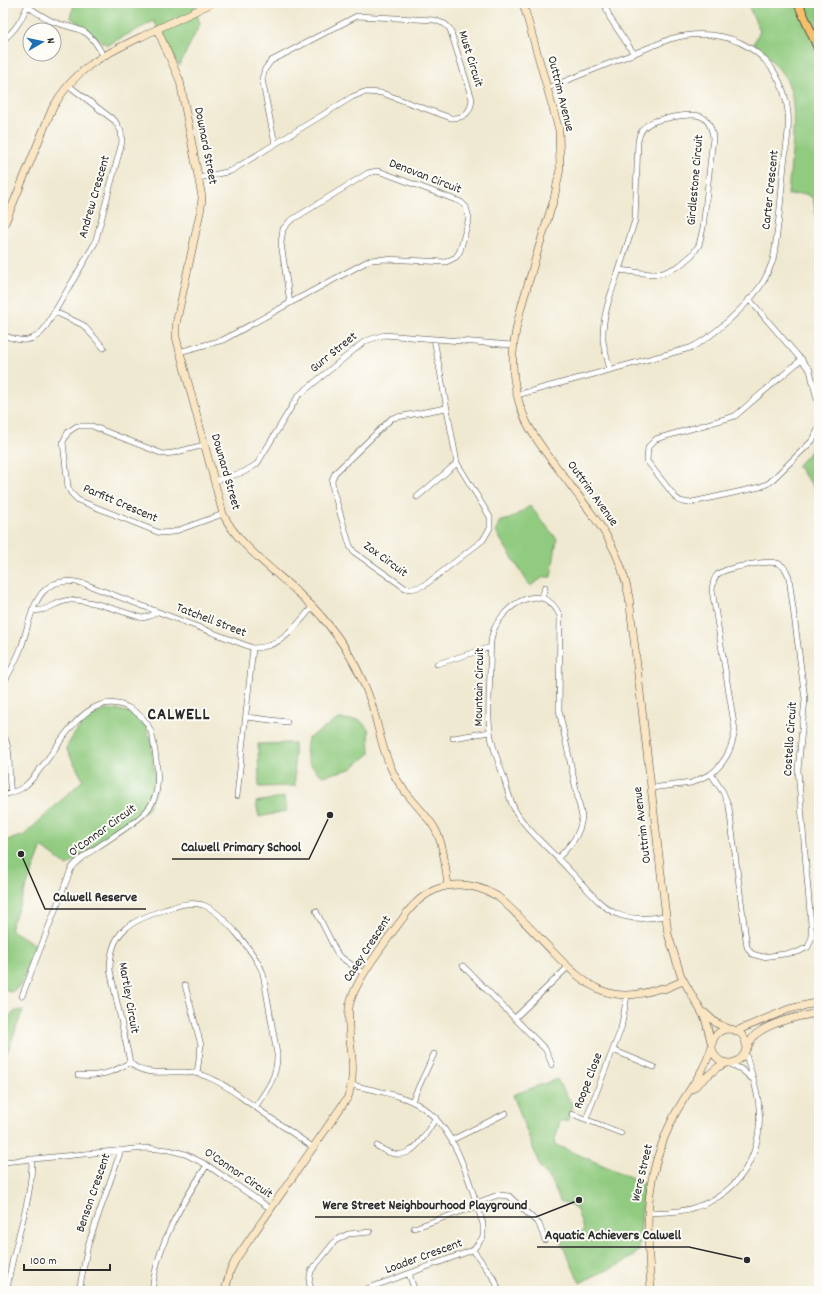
<svg xmlns="http://www.w3.org/2000/svg" width="822" height="1294" font-family="Dekko,sans-serif">
<rect width="100%" height="100%" fill="#fdfcf7"/>
<filter id="ink" filterUnits="userSpaceOnUse"><feTurbulence type="fractalNoise" baseFrequency=".025" numOctaves="2"/><feDisplacementMap in="SourceGraphic" scale="8" xChannelSelector="R" yChannelSelector="G"/><feConvolveMatrix kernelMatrix="1 2 1 2 8 2 1 2 1" color-interpolation-filters="sRGB"/></filter>
<filter id="wash" filterUnits="userSpaceOnUse"><feTurbulence type="fractalNoise" baseFrequency=".012" numOctaves="4" result="noise"/><feDisplacementMap in="SourceGraphic" scale="16" xChannelSelector="R" yChannelSelector="G"/><feGaussianBlur stdDeviation="0.9" result="paint"/><feColorMatrix in="noise" values="0 0 0 0 0 0 0 0 0 0 0 0 0 0 0 0 0 1.4 0 .05"/><feComposite in="paint" operator="in"/></filter>
<g filter="url(#wash)">
<rect width="100%" height="100%" fill="#f0e9d1"/>
<path fill="#91cb80" stroke="#5e7b56" d="M75 3H194L200 24 179 66 154 21 107 45 70 17Z
M747 3H819V238L813 198 806 194 788 195C790 167 798 114 790 88 785 72 766 55 754 43L760 31Z
M819 439V493L797 466 812 450Z
M530 506 557 539 551 577H544L530 586 496 532 499 522 510 519Z
M105 710H120L134 714 146 726 151 741 156 789 147 810 67 866 42 847 10 929 36 945 20 986 11 992 3 988V841L23 836 83 780 66 748C77 729 84 719 105 710Z
M339 719 360 720 369 730 370 753 351 769 323 776C307 765 304 757 308 738Z
M294 743 295 786 259 787 258 744Z
M284 797 287 811 259 817 256 802Z
M23 1010 5 1058 3 1070V1021L16 1011Z
M557 1079 573 1106 567 1121H560L554 1144 644 1183 639 1251C624 1266 599 1272 580 1283L561 1242 584 1230 576 1208 560 1201 549 1177 541 1169 513 1095Z"/>
</g>
<g filter="url(#ink)">
<g fill="none" stroke-linecap="round" stroke-linejoin="round">
<g stroke="#494844" stroke-width="6">
<path id="street" d="M604 3 610 18 634 54
M27 6C35 11 44 18 54 22 82 32 86 25 103 55
M3 40C16 30 22 19 28 4
M199 178 231 171 275 144 262 79 265 69 271 61 357 16 434 20 445 24 450 29 472 99C471 112 464 119 451 118L382 93 364 92 352 97 275 144
M749 299 810 370 819 408
M55 312 83 325 104 348
M3 335C20 342 33 344 45 328L95 243 122 142 121 131 115 121 68 85
M434 339 457 463 490 517V528L483 540 425 585 412 589 405 588 354 552 350 546 333 490 332 480 335 473 392 418 446 408
M179 352 223 340 290 303 281 243 283 229 290 221 368 173 377 171 384 173 461 202 466 207 469 218 460 251 456 257 446 262 385 259 370 260 290 303
M802 359 735 416 656 439 648 447 647 461 676 498 680 501 688 503 760 487 769 483 813 440 819 427
M610 370C608 360 604 350 603 340 602 316 611 293 619 270L651 274 663 273 679 266 692 255 699 245 703 228 713 138C710 112 695 113 674 117 658 120 641 121 638 141L635 220 619 270
M517 395 690 348C712 338 745 307 759 288 766 279 769 270 773 260 779 228 781 196 784 164 786 147 790 129 788 112 781 51 727 23 670 39L548 88
M204 445 173 453 163 454 92 426H77L68 432 63 442 68 487 71 493 78 500 160 533 173 532 223 514
M214 481 244 472 257 464 298 396 365 341 384 335 512 345
M417 497 457 463
M542 598 545 587
M32 610C46 613 56 601 70 600 89 599 123 612 142 618L150 616 157 612
M437 664 491 647
M3 684C10 672 16 661 21 648 32 616 35 569 85 584L253 648C282 648 296 626 313 606
M246 717 287 722
M3 734C13 752 7 773 11 793
M453 738 490 732
M651 788 691 783 711 774 723 792 729 807 747 947 752 954 763 957 798 952 808 947 812 937 798 770 805 699 789 577C787 571 784 565 777 563 768 560 723 568 717 575 713 579 713 584 712 590L735 730C732 748 726 762 711 774
M3 795C11 793 19 791 25 786 54 762 82 681 131 709 143 716 151 727 153 740 166 809 152 810 99 846 89 853 78 859 71 869L22 996
M237 796 253 648
M558 858C571 845 580 835 582 817L559 710 560 616C544 579 503 604 493 632 489 643 491 656 490 668 490 689 487 711 490 731 492 747 499 763 504 778 507 789 510 802 516 812 527 831 554 853 569 870 604 906 611 926 665 916
M316 911 338 955 364 974
M463 966 546 1050 552 1065
M185 985 201 1045 197 1073
M515 1018 568 967
M613 1050 654 1067
M728 1063 741 1069 751 1078
M78 1075C98 1077 113 1073 130 1062
M352 1085C372 1090 393 1093 411 1101 456 1121 469 1182 483 1224V1237L473 1250 361 1291
M412 1101 434 1054
M255 1107C233 1092 213 1073 185 1072 167 1071 142 1077 130 1062L110 970C110 931 130 921 164 910 177 906 189 901 203 905 222 911 256 955 263 973L277 1054C278 1076 267 1090 255 1107L314 1148
M572 1114 621 1133
M586 1119 621 1029 627 995
M452 1140 506 1113
M377 1146C409 1168 420 1142 436 1118
M3 1162 145 1148 169 1150 185 1154 207 1165 271 1209
M476 1203 498 1195 509 1196 539 1224 545 1240
M647 1213C663 1212 680 1213 696 1207 740 1193 763 1153 759 1108 758 1089 750 1070 745 1051
M414 1228 477 1206
M473 1250 495 1280 499 1291
M409 1274 415 1291
M7 1291C12 1246 32 1205 32 1159
M79 1291 88 1245 121 1150
M152 1291C157 1243 181 1205 207 1165
M312 1291 309 1282 311 1271 335 1241 348 1234 370 1232"/>
</g>
<g stroke="#494844" stroke-width="8">
<path id="secondary" d="M523 3 559 130 560 169 554 199C546 224 538 249 531 274 515 326 502 369 526 421 537 444 556 465 571 486 600 524 620 548 629 597L668 934 681 976 705 1018 712 1046
M157 29 180 81 202 197 201 208 176 324V337L223 514C241 552 293 582 321 616 343 641 360 670 371 702 378 724 381 747 391 768 400 790 419 806 432 824 444 841 445 866 448 885
M3 228 52 109C75 67 105 54 145 35 167 24 190 14 212 3
M705 1013 716 1023 729 1029
M712 1046a17 17 0 1 1 34 0a17 17 0 1 1-34 0Z
M736 1031 789 1009 819 1002
M746 1050C749 1045 751 1038 756 1034 773 1021 798 1016 819 1013
M692 1089 718 1067 727 1063
M225 1291 230 1271 236 1259 348 1097C359 1063 346 1041 349 1008 352 983 390 936 406 914 430 882 463 877 497 896 517 913 535 933 554 953 588 988 611 1006 661 988L664 989 683 981
M651 1291C647 1224 642 1181 673 1118 685 1094 705 1072 712 1046"/>
</g>
<g stroke="#494844" stroke-width="10">
<path id="primary" d="M798 3 819 50"/>
</g>
<use href="#street" stroke="#fff" stroke-width="5"/>
<use href="#secondary" stroke="#fbe6c4" stroke-width="7"/>
<use href="#primary" stroke="#f6c06b" stroke-width="8"/>
</g>
</g>
<g text-anchor="middle" dominant-baseline="central" stroke-width="4" stroke-linejoin="round" paint-order="stroke">
<g font-size="13" fill="#2b2b2b" stroke="#fdfcf7">
<text transform="translate(470 59) rotate(73)">Must Circuit</text>
<text transform="translate(560 94) rotate(76)">Outtrim Avenue</text>
<text transform="translate(205 146) rotate(79)">Downard Street</text>
<text transform="translate(425 177) rotate(21)">Denovan Circuit</text>
<text transform="translate(696 180) rotate(-85)">Girdlestone Circuit</text>
<text transform="translate(771 190) rotate(-84)">Carter Crescent</text>
<text transform="translate(95 197) rotate(-74)">Andrew Crescent</text>
<text transform="translate(334 353) rotate(-39)">Gurr Street</text>
<text transform="translate(225 472) rotate(74)">Downard Street</text>
<text transform="translate(592 494) rotate(54)">Outtrim Avenue</text>
<text transform="translate(120 504) rotate(23)">Parfitt Crescent</text>
<text transform="translate(385 560) rotate(36)">Zox Circuit</text>
<text transform="translate(211 621) rotate(21)">Tatchell Street</text>
<text transform="translate(480 687) rotate(-89)">Mountain Circuit</text>
<text transform="translate(791 739) rotate(-86)">Costello Circuit</text>
<text transform="translate(643 825) rotate(-97)">Outtrim Avenue</text>
<text transform="translate(103 831) rotate(-36)">O'Connor Circuit</text>
<text transform="translate(368 949) rotate(-57)">Casey Crescent</text>
<text transform="translate(128 998) rotate(80)">Martley Circuit</text>
<text transform="translate(589 1081) rotate(-69)">Roope Close</text>
<text transform="translate(643 1173) rotate(-77)">Were Street</text>
<text transform="translate(238 1174) rotate(34)">O'Connor Circuit</text>
<text transform="translate(94 1193) rotate(-71)">Benson Crescent</text>
<text transform="translate(424 1257) rotate(-20)">Loader Crescent</text>
</g>
<g font-size="17" font-weight="bold" letter-spacing="1" fill="#2b2b2b" stroke="#fdfcf7">
<text x="179" y="716">CALWELL</text>
</g>
</g>
<path fill="none" stroke="#2b2b2b" stroke-width="1.5" d="M330 815L309 859H172M21 854L45 909H146M579 1200L536 1217H315M747 1260L689 1247H537"/>
<g fill="#2b2b2b" stroke="#fdfcf7" stroke-width="1.5">
<circle cx="330" cy="815" r="4"/>
<circle cx="21" cy="854" r="4"/>
<circle cx="579" cy="1200" r="4"/>
<circle cx="747" cy="1260" r="4"/>
</g>
<g font-size="14" text-anchor="middle" font-weight="bold" fill="#2b2b2b" stroke="#fdfcf7" stroke-width="4" stroke-linejoin="round" paint-order="stroke">
<text x="241" y="851">Calwell Primary School</text>
<text x="95" y="901">Calwell Reserve</text>
<text x="425" y="1209">Were Street Neighbourhood Playground</text>
<text x="613" y="1239">Aquatic Achievers Calwell</text>
</g>
<rect width="822" height="1294" fill="none" stroke="#fdfcf7" stroke-width="16"/>
<g transform="translate(42 42) rotate(81)"><circle r="19" fill="#fdfcf7" stroke="#a9a8a5"/>
<path d="M0-3L7 15L0 10L-7 15Z" fill="#1f6fb2"/>
<text y="-6" font-size="11" font-weight="bold" text-anchor="middle" fill="#2b2b2b">N</text>
</g>
<path d="M24 1264v6h86v-6" fill="none" stroke="#2b2b2b" stroke-width="2"/>
<text x="30" y="1264" font-size="12" fill="#2b2b2b" stroke="#fdfcf7" stroke-width="3" paint-order="stroke">100 m</text>
</svg>
